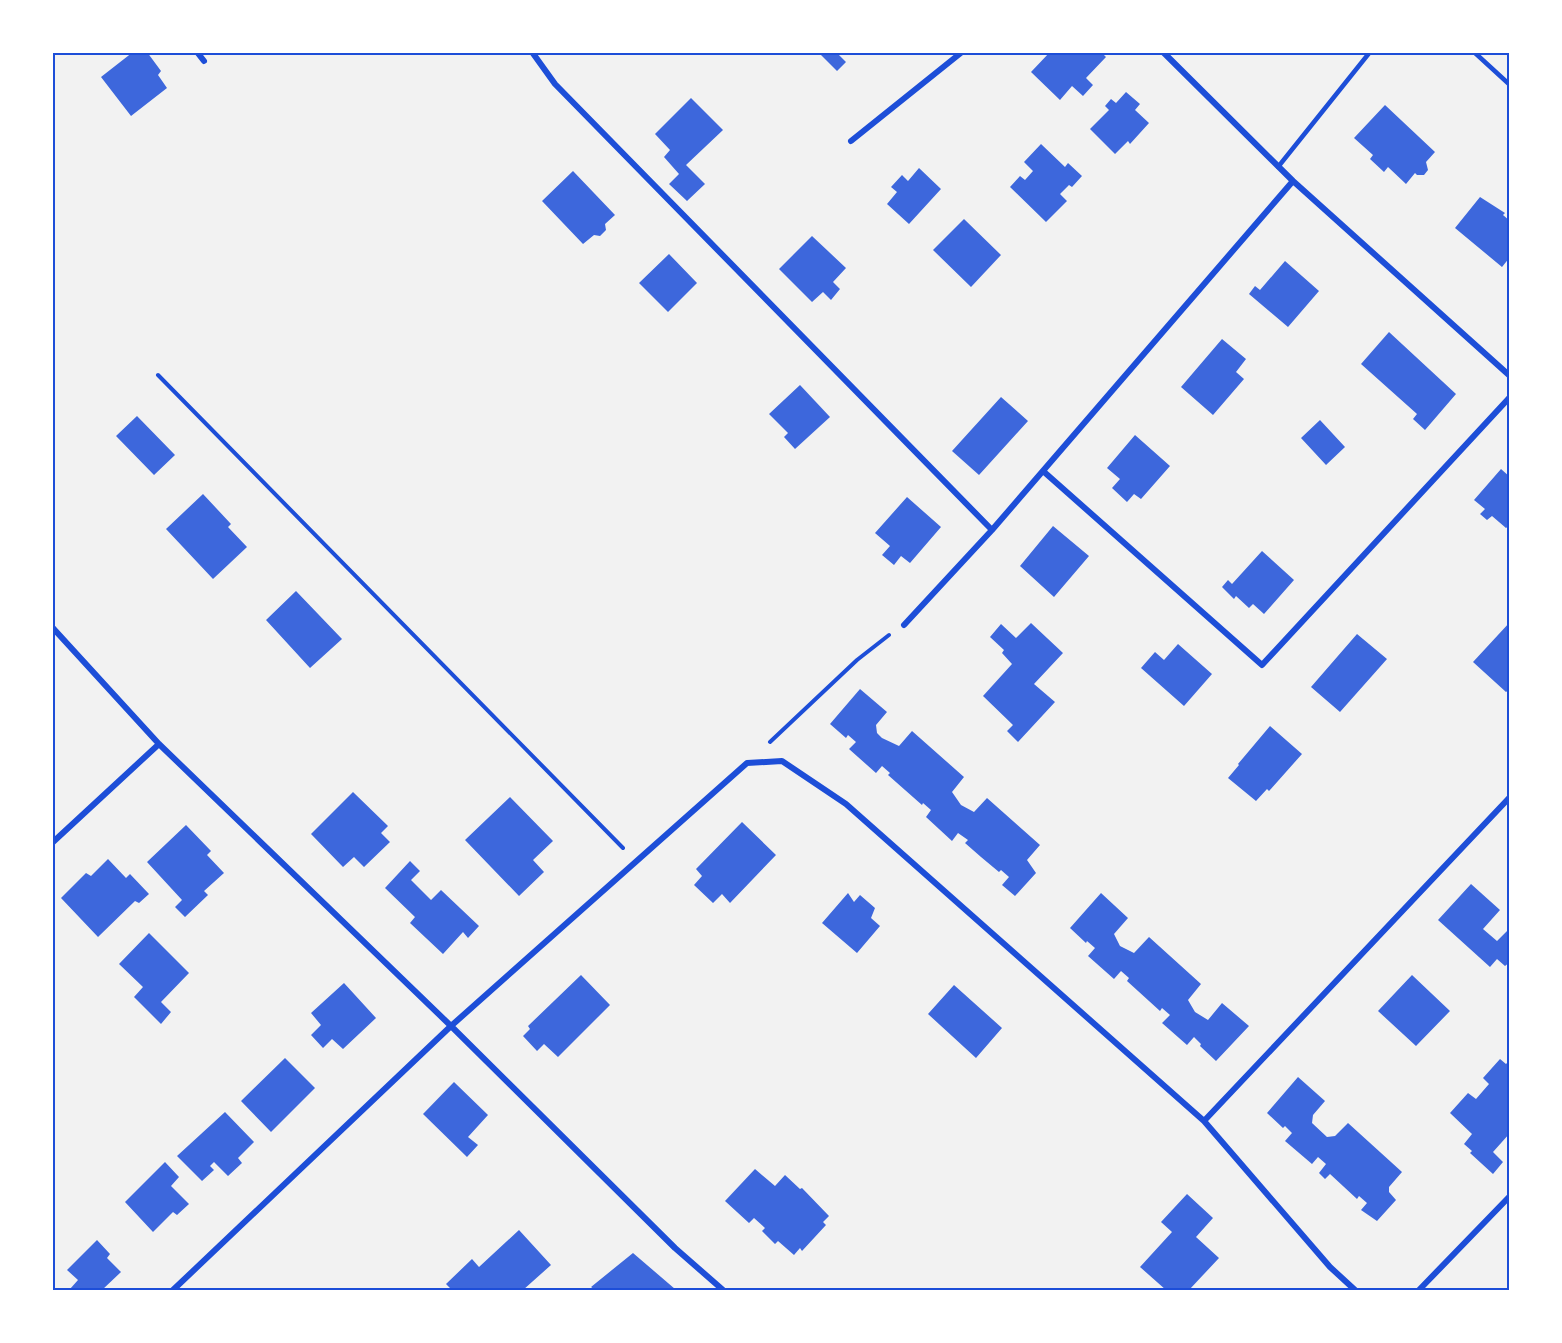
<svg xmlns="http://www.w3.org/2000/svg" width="1562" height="1343" font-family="Lato,sans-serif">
<rect width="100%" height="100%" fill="#f2f2f2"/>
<path fill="#3d67dc" d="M133 52H147L161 71 158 75 167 88 131 116 101 77Z
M818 52H836L846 62 837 71Z
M1050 52H1101L1106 57 1086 78 1093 85 1083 96 1072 86 1060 100 1031 72Z
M1126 92 1140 104 1135 110 1149 123 1130 144 1128 141 1115 154 1090 129 1109 110 1105 106 1111 99 1116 103Z
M691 98 723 130 686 165 705 184 687 201 669 184 679 174 664 157 670 150 655 134Z
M1385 105 1435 152 1426 162 1428 170 1424 175H1417L1415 173 1406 184 1388 167 1384 172 1370 159 1373 155 1354 138Z
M1041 144 1065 167 1068 163 1082 176 1072 187 1069 185 1060 194 1067 201 1046 222 1010 187 1020 176 1025 180 1033 171 1024 162Z
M919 168 941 189 909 224 887 204 897 192 891 187 902 175 908 181Z
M573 171 615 215 605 224 606 230 600 236 594 235 583 244 542 201Z
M1480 197 1505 213 1503 215 1510 221V257L1502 267 1455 228Z
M964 219 1001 255 971 287 933 250Z
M812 236 846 268 833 282 840 289 831 300 823 292 812 302 779 269Z
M669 254 697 283 668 312 639 283Z
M1285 261 1319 291 1288 327 1249 294 1255 286 1260 290Z
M1389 332 1456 394 1425 430 1413 419 1417 414 1361 364Z
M1222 339 1246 359 1236 372 1244 379 1213 415 1181 387Z
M800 385 830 417 795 449 784 437 788 433 769 414Z
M1001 397 1028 421 979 475 952 451Z
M137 416 175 455 154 475 116 436Z
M1320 420 1345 447 1326 465 1301 438Z
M1135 435 1170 466 1141 499 1134 494 1127 502 1112 488 1120 479 1107 468Z
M1501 469 1510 477V525L1506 528 1492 516 1487 520 1480 514 1485 509 1474 500Z
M203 494 231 524 228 527 247 547 213 579 166 529Z
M907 497 941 527 910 563 901 556 894 565 882 555 890 546 875 533Z
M1053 526 1089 556 1054 597 1020 566Z
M1262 551 1294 580 1264 614 1253 604 1249 608 1236 596 1234 599 1222 587 1228 580 1232 584Z
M296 591 342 639 310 668 266 620Z
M1510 622V689L1506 692 1473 662Z
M1031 623 1063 653 1034 684 1055 702 1018 742 1007 731 1013 725 983 696 1012 664 1002 653 1004 650 990 637 1001 624 1016 638Z
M1357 634 1387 659 1340 712 1311 687Z
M1178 644 1212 674 1184 706 1141 668 1155 652 1164 660Z
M860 689 887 712 876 725 877 733 882 738 899 746 912 731 964 777 952 792 961 805 974 812 987 798 1040 845 1027 860 1036 873 1015 896 1002 885 1009 877 1001 870 999 872 981 857 965 843 968 840 958 833 952 841 926 817 931 810 923 803 922 805 888 775 890 773 882 766 876 773 849 749 856 742 848 735 846 738 830 724Z
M1270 726 1302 754 1269 791 1267 789 1256 801 1228 778 1239 765 1238 764Z
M353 792 388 826 381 833 390 842 364 867 354 857 343 867 311 834Z
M510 797 553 841 533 860 544 872 519 896 465 840Z
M742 822 776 855 730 903 722 894 713 903 694 885 702 876 696 869Z
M186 825 211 851 207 855 224 873 204 891 208 895 185 917 175 907 182 900 147 862Z
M108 859 126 878 130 874 149 894 139 903 135 901 98 937 61 898 86 873 91 876Z
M410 861 420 871 411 880 431 900 441 890 479 926 468 938 463 932 443 954 410 923 415 917 385 888Z
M1471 884 1500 910 1483 929 1497 941 1510 928V962L1505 966 1497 959 1490 967 1438 920Z
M848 893 854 902 860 895 875 908 871 918 880 926 857 953 822 923Z
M1101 893 1128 918 1114 934 1120 946 1134 953 1149 937 1201 984 1188 1000 1195 1012 1208 1020 1222 1003 1249 1026 1216 1061 1200 1046 1201 1044 1194 1037 1187 1045 1162 1023 1170 1015 1162 1008 1160 1011 1127 981 1129 978 1121 971 1114 979 1088 956 1095 948 1087 941 1086 943 1070 928Z
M149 933 189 973 161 1002 171 1012 161 1024 134 997 143 987 119 964Z
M581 975 610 1005 558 1057 544 1044 537 1051 523 1036 530 1029 528 1026Z
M1412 975 1450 1011 1416 1046 1378 1011Z
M344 983 376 1018 343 1049 332 1039 323 1048 311 1035 321 1025 311 1013Z
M954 985 1002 1028 976 1058 928 1014Z
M285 1058 315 1088 271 1132 241 1101Z
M1500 1059 1506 1064 1510 1060V1133L1493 1152 1503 1162 1493 1174 1470 1153 1472 1151 1464 1144 1472 1134 1450 1113 1468 1093 1476 1099 1489 1084 1483 1078Z
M1298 1077 1325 1101 1313 1115 1312 1123 1327 1137 1335 1136 1348 1123 1402 1172 1389 1187V1192L1396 1200 1377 1221 1361 1210 1367 1203 1359 1196 1357 1199 1330 1174 1325 1179 1319 1173 1326 1164 1318 1157 1312 1164 1285 1141 1292 1133 1285 1126 1283 1128 1267 1113Z
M454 1082 488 1115 468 1137 478 1145 467 1157 423 1114Z
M225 1112 254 1142 238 1158 242 1163 228 1176 214 1162 210 1166 214 1170 202 1181 177 1156Z
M165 1162 179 1177 171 1186 189 1204 177 1215 173 1212 153 1232 125 1202Z
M755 1169 775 1186 785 1175 800 1189 802 1188 829 1216 823 1222 826 1225 802 1251 800 1248 794 1255 778 1241 775 1244 762 1231 765 1228 754 1218 749 1223 725 1201Z
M1187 1194 1213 1218 1196 1237 1219 1258 1189 1290H1166L1140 1267 1172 1232 1161 1222Z
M519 1230 551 1265 523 1290H452L446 1284 472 1259 479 1267Z
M97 1240 110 1254 107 1258 121 1272 102 1290H71L70 1289 78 1280 67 1270Z
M633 1253 675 1289 674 1290H595L591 1287Z"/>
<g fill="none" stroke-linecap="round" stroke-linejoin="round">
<path stroke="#1d4ed8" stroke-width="4" d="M158 375 623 848
M770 742 857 660 889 635"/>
<path stroke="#1d4ed8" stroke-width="4.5" d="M1474 52 1510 85
M1278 167 1370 52"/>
<path stroke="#1d4ed8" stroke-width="6" d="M197 52 204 61
M532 52 555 84 992 530
M1163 52 1293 181 1510 376
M851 141 962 52
M1043 471 1262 665 1510 397
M904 625 992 530 1293 181
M52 627 159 744 451 1026 675 1248 723 1290
M52 843 159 744
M1204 1121 1510 797
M173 1290 451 1026 747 763 782 761 846 804 1204 1121 1330 1267 1355 1290
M1419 1290 1510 1196"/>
</g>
<rect width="1562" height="1343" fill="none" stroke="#ffffff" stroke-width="108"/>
<rect x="54" y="54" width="1454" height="1235" fill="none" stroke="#1d4ed8" stroke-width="2"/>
</svg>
